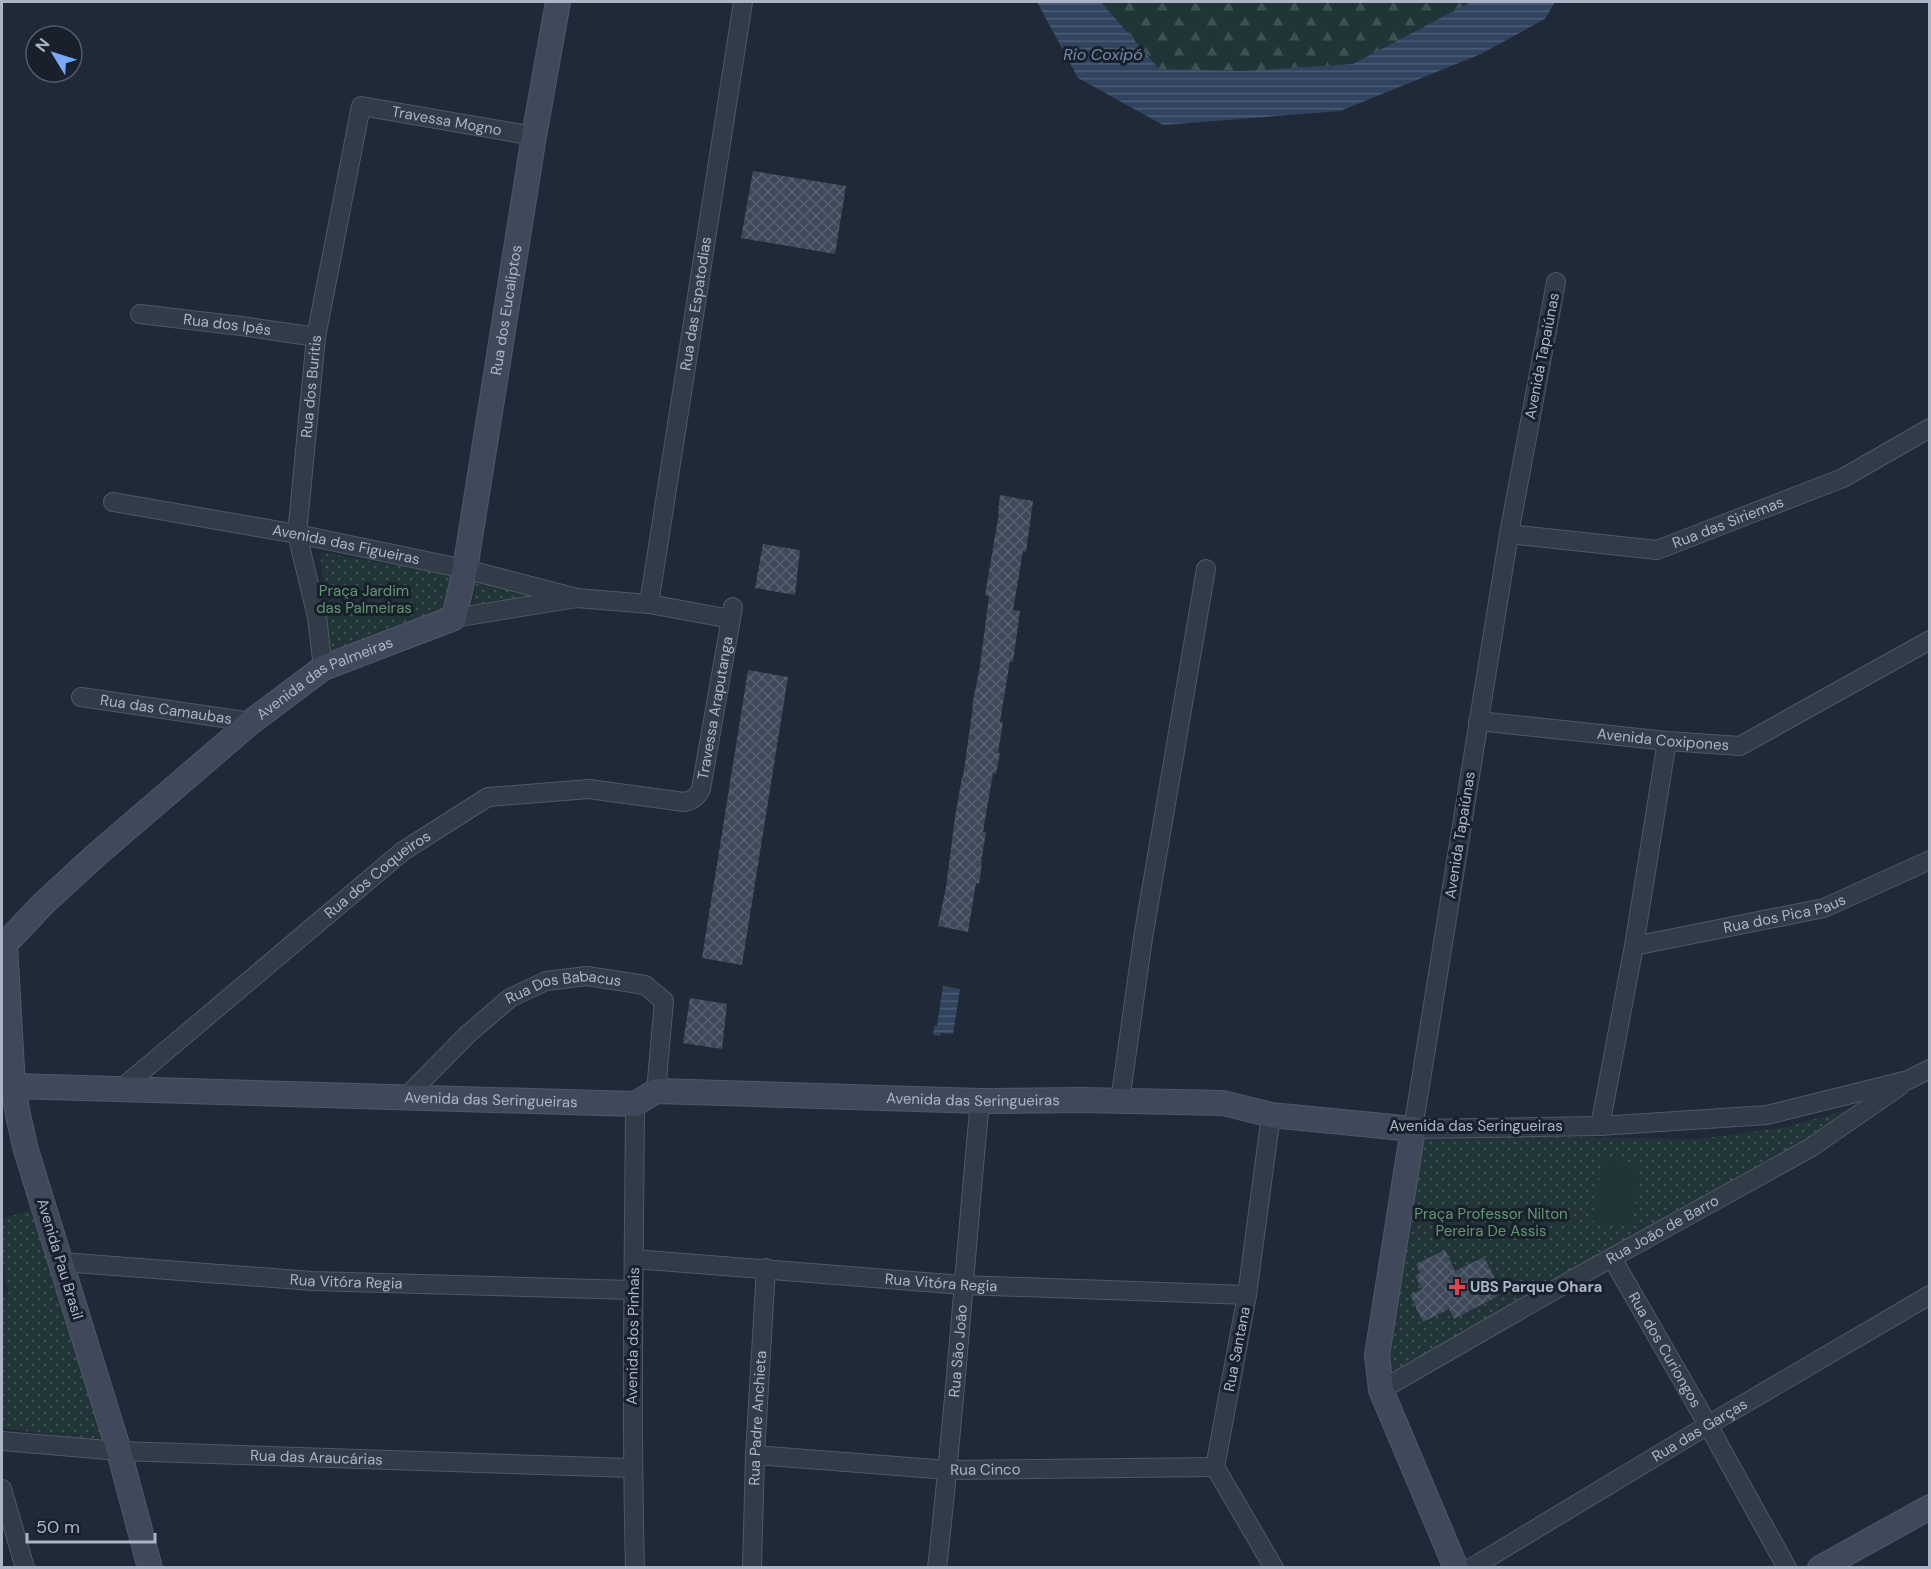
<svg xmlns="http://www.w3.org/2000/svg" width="1931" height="1569" font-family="'DM Sans',sans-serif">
<defs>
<pattern id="forest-firs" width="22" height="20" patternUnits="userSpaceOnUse" patternTransform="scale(1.5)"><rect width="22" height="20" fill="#213538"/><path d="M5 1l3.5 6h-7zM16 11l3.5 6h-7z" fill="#3f5053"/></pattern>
<pattern id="park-dots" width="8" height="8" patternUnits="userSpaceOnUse" patternTransform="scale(1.5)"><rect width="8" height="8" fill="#213538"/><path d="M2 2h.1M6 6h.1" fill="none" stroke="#3f5053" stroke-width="1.8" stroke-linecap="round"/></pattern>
<pattern id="water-rules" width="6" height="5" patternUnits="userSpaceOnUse" patternTransform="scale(1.5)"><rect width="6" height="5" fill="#31445f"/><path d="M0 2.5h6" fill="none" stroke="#4c5d74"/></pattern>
<pattern id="building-cross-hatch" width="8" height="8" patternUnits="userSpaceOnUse" patternTransform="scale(1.5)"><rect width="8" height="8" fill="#3d4859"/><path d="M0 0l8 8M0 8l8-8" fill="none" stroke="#56606f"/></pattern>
</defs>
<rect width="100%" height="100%" fill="#1f2937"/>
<path fill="url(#forest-firs)" d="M1101 2H1471L1353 64 1243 71 1158 69Z"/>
<path fill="url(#park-dots)" d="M320 552 458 576 450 614 331 658Z
M477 578 553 597 471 611Z
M1845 1110V1114L1805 1147 1396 1370 1385 1369 1420 1135 1698 1139 1788 1127Z
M35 1210 104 1442 2 1428V1294L9 1292 2 1264V1218Z"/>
<path fill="#213538" d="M1603 1158 1641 1164 1631 1227 1592 1221Z"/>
<path fill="url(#water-rules)" d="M1037 2H1101L1159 69 1243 71 1353 64 1471 2H1555L1545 19 1481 54 1340 111 1163 125 1078 78Z
M943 986 960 989 953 1034 941 1033 940 1036 933 1035 934 1026H937Z"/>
<path fill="url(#building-cross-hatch)" d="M753 171 846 186 835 254 741 238Z
M1000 495 1033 501 1026 552 1023 551 1013 610 1020 611 1013 662 1010 661 1000 722H1003L998 753H1000L996 774 993 773 983 832H986L981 863H982L979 884 976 883 968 932 938 926 946 887 955 817 962 777H963L973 706H972L980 666 989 596 985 595 999 513H998Z
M763 544 800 550 795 595 755 588Z
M748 670 788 677 742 965 702 958Z
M690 998 727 1004 722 1049 683 1043Z
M1445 1250 1455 1271 1484 1257 1497 1282 1492 1285 1498 1296 1454 1319 1449 1309 1423 1322 1410 1295 1422 1289 1415 1276 1420 1273 1416 1264Z"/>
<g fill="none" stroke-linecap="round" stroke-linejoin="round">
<g stroke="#505866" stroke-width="20">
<g id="street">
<path d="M1556 282 1509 534 1413 1129 1600 1126 1767 1115 1908 1080 1930 1069"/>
<path id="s1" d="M140 314 241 326 316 337"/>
<path id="s2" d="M113 502 297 534 465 569 577 598"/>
<path id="s3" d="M1509 534 1657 550 1843 478 1930 428"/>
<path id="s4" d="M649 604 743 2"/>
<path d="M454 618 577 598 649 604 731 619"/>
<path id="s5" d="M323 668 317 617 297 534 316 337 361 106 534 136"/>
<path id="s6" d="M81 697 251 722"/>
<path id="s7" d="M1478 721 1667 741 1740 746 1930 640"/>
<path id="s8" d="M1634 946 1824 908 1930 860"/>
<path id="s9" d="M122 1088 403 851 488 797 589 789 684 802C693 800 697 797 701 789L733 607"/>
<path id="s10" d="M405 1098 468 1034 510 998 546 981 587 976 645 985 664 1001 656 1091"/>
<path d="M1120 1101 1143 938 1206 569"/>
<path d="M635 1104C634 1259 631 1413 635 1568"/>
<path d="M1271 1115 1247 1295 1215 1467 1274 1568"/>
<path d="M1600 1126 1634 946 1667 741"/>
<path id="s11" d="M1612 1258 1708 1425 1787 1568"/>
<path id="s12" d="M634 1259 963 1285 1247 1295"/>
<path id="s13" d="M62 1262 312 1281 632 1290"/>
<path id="s14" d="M1381 1390 1577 1277 1810 1148 1900 1086"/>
<path id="s15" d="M2 1441 119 1451 632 1468"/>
<path id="s16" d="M755 1455 948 1470 1215 1467"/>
<path d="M2 1489 25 1568"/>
<path id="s17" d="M752 1568 755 1455 766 1268"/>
<path id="s18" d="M937 1568C955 1412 965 1256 980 1101"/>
<path id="s19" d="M1471 1568 1708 1425 1930 1295"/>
</g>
</g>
<g stroke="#505866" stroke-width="26">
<g id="secondary">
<path id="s20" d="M13 1086 635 1104 656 1091 980 1101 1082 1100 1223 1103 1271 1115 1413 1129 1377 1355 1381 1390 1456 1568"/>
<path id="s21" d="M150 1568 119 1451 26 1150 18 1115 13 1086 5 944 44 903 95 856 251 722 323 668 454 618 465 569 534 136 558 2"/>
<path d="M1820 1568 1930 1507"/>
</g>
</g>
<use href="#street" stroke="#323b48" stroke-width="18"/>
<use href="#secondary" stroke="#40495b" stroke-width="24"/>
</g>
<path fill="#e0444e" stroke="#18202c" stroke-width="2" d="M1454 1278h6v6h6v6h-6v6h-6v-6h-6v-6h6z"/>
<g text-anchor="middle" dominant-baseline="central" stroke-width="6" stroke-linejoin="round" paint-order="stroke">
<g font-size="15" fill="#acb5c5" stroke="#18202c">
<text stroke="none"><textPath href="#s5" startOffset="657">Travessa Mogno</textPath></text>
<text stroke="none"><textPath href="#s4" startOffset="304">Rua das Espatodias</textPath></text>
<text stroke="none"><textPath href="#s21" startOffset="1518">Rua dos Eucaliptos</textPath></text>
<text stroke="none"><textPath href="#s1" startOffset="88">Rua dos Ipês</textPath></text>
<text transform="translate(1542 356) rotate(-79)">Avenida Tapaiúnas</text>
<text stroke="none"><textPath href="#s5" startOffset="285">Rua dos Buritis</textPath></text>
<text stroke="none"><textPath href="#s3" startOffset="225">Rua das Siriemas</textPath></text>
<text stroke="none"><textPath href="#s2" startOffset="237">Avenida das Figueiras</textPath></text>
<text stroke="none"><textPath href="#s21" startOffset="1062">Avenida das Palmeiras</textPath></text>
<text stroke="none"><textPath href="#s9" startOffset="770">Travessa Araputanga</textPath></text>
<text stroke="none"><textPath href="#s6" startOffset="86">Rua das Camaubas</textPath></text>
<text stroke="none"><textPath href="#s7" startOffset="186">Avenida Coxipones</textPath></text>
<text transform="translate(1460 835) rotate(-81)">Avenida Tapaiúnas</text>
<text stroke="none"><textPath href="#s9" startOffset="333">Rua dos Coqueiros</textPath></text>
<text stroke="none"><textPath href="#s8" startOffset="154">Rua dos Pica Paus</textPath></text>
<text stroke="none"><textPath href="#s10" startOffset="201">Rua Dos Babacus</textPath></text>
<text stroke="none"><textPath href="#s20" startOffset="964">Avenida das Seringueiras</textPath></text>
<text stroke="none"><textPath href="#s20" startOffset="478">Avenida das Seringueiras</textPath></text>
<text x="1476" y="1126">Avenida das Seringueiras</text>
<text stroke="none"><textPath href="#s14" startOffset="324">Rua João de Barro</textPath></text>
<text transform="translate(60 1259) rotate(73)">Avenida Pau Brasil</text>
<text stroke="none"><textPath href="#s13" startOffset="285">Rua Vitóra Regia</textPath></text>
<text stroke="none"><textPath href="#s12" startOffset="308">Rua Vitóra Regia</textPath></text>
<text transform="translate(633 1336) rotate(-89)">Avenida dos Pinhais</text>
<text transform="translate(1237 1349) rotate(-79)">Rua Santana</text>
<text stroke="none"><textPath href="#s11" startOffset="106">Rua dos Curiongos</textPath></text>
<text stroke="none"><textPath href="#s18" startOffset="218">Rua São João</textPath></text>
<text stroke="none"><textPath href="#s17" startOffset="150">Rua Padre Anchieta</textPath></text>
<text stroke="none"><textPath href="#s19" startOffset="267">Rua das Garças</textPath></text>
<text stroke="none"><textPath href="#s15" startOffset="315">Rua das Araucárias</textPath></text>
<text stroke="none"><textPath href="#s16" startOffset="231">Rua Cinco</textPath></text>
</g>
<g font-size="15" fill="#639670" stroke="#18202c">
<text x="364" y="591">Praça Jardim<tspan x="364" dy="17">das Palmeiras</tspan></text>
<text x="1491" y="1214">Praça Professor Nilton<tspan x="1491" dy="17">Pereira De Assis</tspan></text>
</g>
<g font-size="15" font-weight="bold" fill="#acb5c5" stroke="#18202c" text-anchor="start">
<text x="1470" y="1287">UBS Parque Ohara</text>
</g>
<g font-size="16" font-style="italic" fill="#738baf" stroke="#18202c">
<text x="1103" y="54">Rio Coxipó</text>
</g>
</g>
<rect width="1931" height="1569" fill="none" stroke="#acb5c5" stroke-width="6"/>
<g transform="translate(54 54) rotate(308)"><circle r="28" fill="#18202c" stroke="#535c69" stroke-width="1.5"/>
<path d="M0-4.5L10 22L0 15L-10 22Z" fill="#7aa9fc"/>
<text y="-9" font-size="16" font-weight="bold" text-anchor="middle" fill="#acb5c5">N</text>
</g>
<path d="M27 1533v9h128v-9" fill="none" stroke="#acb5c5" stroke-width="3"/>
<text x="36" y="1533" font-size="18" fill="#acb5c5" stroke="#18202c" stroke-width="4.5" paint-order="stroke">50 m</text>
</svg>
